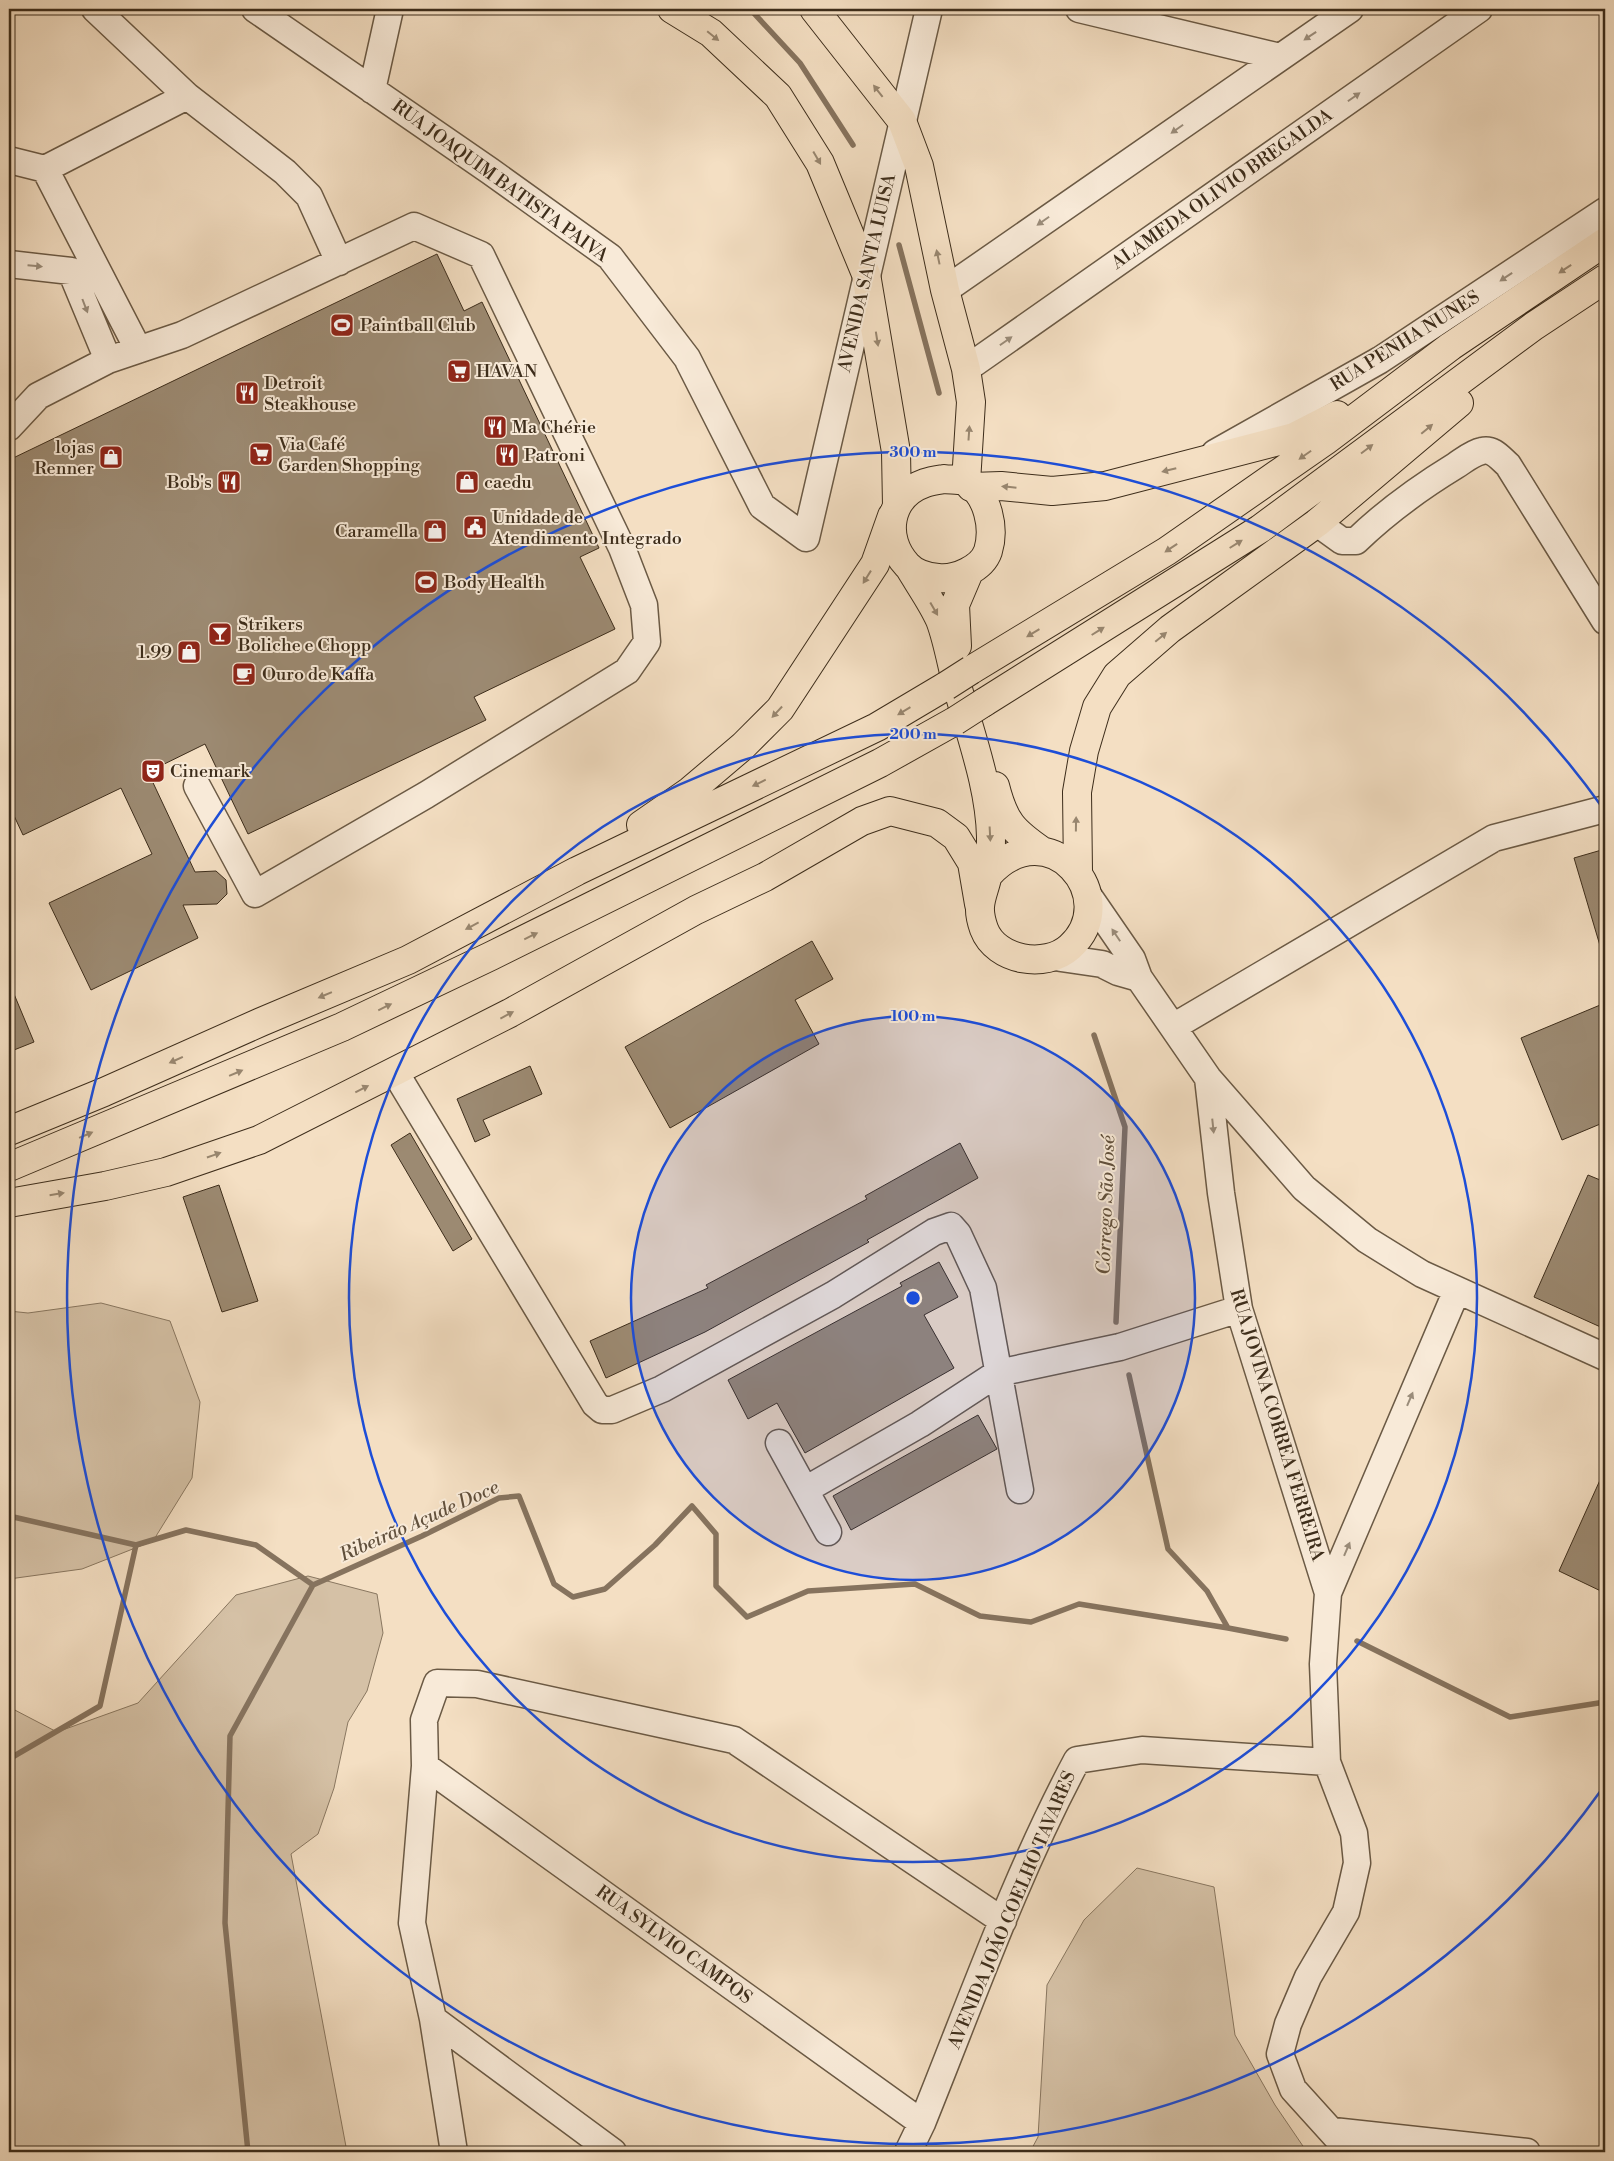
<svg xmlns="http://www.w3.org/2000/svg" width="1614" height="2161" font-family="'Libre Bodoni',serif">
<rect width="100%" height="100%" fill="#f4dfc3"/>
<filter id="stains"><feTurbulence type="fractalNoise" baseFrequency=".004" numOctaves="4"/><feColorMatrix values="0 0 0 0 .2 0 0 0 0 .09 0 0 0 0 .02 0 0 0 .5 -.17"/></filter>
<radialGradient id="worn" r=".72"><stop offset=".6" stop-color="#630" stop-opacity="0"/><stop offset="1" stop-color="#630" stop-opacity=".3"/></radialGradient>
<path fill="#d5c1a6" stroke="#897760" d="M101 1303 170 1321 200 1402 192 1478 153 1541 82 1569 9 1579V1311L28 1313Z
M308 1576 377 1594 383 1633 367 1691 348 1722 334 1788 318 1834 291 1854 347 2152H9V1707L57 1732 138 1703 236 1595Z
M1137 1868 1214 1887 1235 2035 1275 2105 1307 2152H1030L1038 2137 1047 1985 1084 1920Z"/>
<g fill="none" stroke-linecap="round" stroke-linejoin="round">
<path stroke="#86735e" stroke-width="5.5" d="M750 9 800 63 853 145
M899 245 939 393
M1094 1035 1125 1127 1116 1322
M1129 1375 1168 1549 1207 1591 1228 1628 1286 1639
M9 1516 136 1545
M1357 1641 1510 1717 1605 1702
M9 1759 100 1706 136 1545 186 1530 256 1545 313 1585 422 1536 499 1498 519 1496 554 1584 573 1597 605 1589 655 1545 692 1506 716 1534V1586L747 1617 808 1591 915 1584 980 1616 1031 1622 1079 1604 1228 1628
M248 2152 225 1923 230 1736 313 1585"/>
</g>
<path fill="#9c8a72" stroke="#3d2d1b" d="M437 254 464 311 482 302 599 548 580 557 615 629 474 697 486 720 248 834 205 744 148 772 195 872 216 871 226 880 227 894 217 904 183 905 198 938 91 990 49 903 152 854 121 788 23 835 9 805V460Z
M1605 849V949H1601L1574 858Z
M812 941 833 979 795 1000 819 1044 670 1128 625 1047Z
M9 982 34 1042 9 1052Z
M1605 1003V1122L1562 1140 1521 1038Z
M530 1066 542 1094 483 1120 490 1135 475 1142 457 1099Z
M410 1133 472 1239 453 1251 391 1145Z
M960 1143 978 1178 867 1240 869 1242 705 1332 606 1378 590 1341 708 1288 706 1285 867 1199 865 1196Z
M1588 1175 1605 1182V1329L1534 1297Z
M219 1185 258 1301 222 1312 183 1197Z
M939 1262 958 1297 924 1315 954 1368 805 1453 777 1403 748 1419 728 1380 902 1286 900 1283Z
M978 1415 997 1449 851 1530 833 1496Z
M1605 1469V1593L1559 1571Z"/>
<g fill="none" stroke-linecap="round" stroke-linejoin="round">
<g stroke="#6b5a45" stroke-width="29">
<path id="minor" d="M95 9 187 96 285 172 309 196 339 262
M255 9 490 171 610 257 687 358 762 506 806 538 929 9
M1079 9 1280 57
M372 90 390 9
M9 160 45 169 187 96
M45 169 138 349
M9 264 71 271 108 360
M945 290 1350 9
M966 369 1479 9
M9 427 38 396 108 360 182 335 414 226 481 255 622 548 644 605 647 642 627 671 426 795 255 894 197 786
M1215 453 1380 360 1605 211
M1317 523 1342 541H1356C1386 512 1419 488 1455 466 1463 461 1472 453 1482 451 1493 448 1500 458 1508 465L1605 621
M1088 895 1132 959 1139 978 1208 1078 1304 1188 1367 1240 1422 1274 1605 1357
M1054 957 1102 964 1118 972 1139 978
M1173 1027 1494 838 1605 809
M395 1072 595 1404 602 1410H612L662 1389 833 1295 934 1232 951 1226 958 1234 983 1288 1020 1490
M1208 1078 1221 1193 1239 1309 1328 1593
M779 1443 828 1532
M805 1490 920 1424 998 1373 1120 1347 1239 1309
M425 1766 922 2123
M433 2019 613 2152
M1333 2131 1527 2152
M454 2152 433 2019 412 1923 425 1766 424 1720 437 1683 477 1684 734 1740 1003 1921
M908 2152 922 2123C971 2002 1015 1876 1077 1760L1142 1750 1327 1762
M1350 2152 1293 2089 1280 2054 1288 2024 1308 1977 1346 1912 1357 1863 1354 1833 1327 1762 1323 1664 1328 1593 1457 1290"/>
</g>
<g stroke="#3d2d1b" stroke-width="30">
<path id="major" d="M672 9 711 33 778 96 820 163 866 274 896 452 897 506
M814 9 902 121 919 166 945 290 966 369 971 402 966 482
M944 479C950 480 961 479 967 482 988 495 995 528 988 551 982 569 955 580 938 578 927 577 914 573 907 565 882 538 888 496 925 483 931 481 938 480 944 479Z
M909 567C919 584 932 602 940 620 948 641 952 667 958 689 971 737 990 787 991 837 991 848 991 863 988 874 983 897 975 904 984 929 996 961 1046 969 1070 947 1124 898 1049 809 989 874
M957 646 955 605 969 572
M995 786C1004 822 1013 831 1042 851"/>
</g>
<g stroke="#3d2d1b" stroke-width="30">
<path id="highway" d="M971 487 1001 486 1052 491 1105 486 1294 437 1337 415
M971 670 1167 551 1325 441 1451 346 1605 242
M983 703 1260 529 1534 326 1605 279
M641 825 690 791 743 746 780 709 875 564 892 516
M1078 872 1077 792 1084 751 1097 707 1117 675 1170 629 1317 523 1459 403
M9 1131 104 1092 261 1022 408 960 577 871 877 727 946 686
M9 1167 342 1027 491 956 880 763 955 721
M9 1203 105 1186 166 1172 259 1140 510 1013 696 910 765 877 862 821 890 811 937 823 956 837 972 863 979 904"/>
</g>
<use href="#minor" stroke="#f8ead8" stroke-width="26"/>
<use href="#major" stroke="#f4dfc3" stroke-width="28"/>
<use href="#highway" stroke="#f4dfc3" stroke-width="28"/>
<g stroke="#3d2d1b" stroke-width="30" stroke-linecap="butt">
<path id="highway-bridge" d="M946 686 971 670
M955 721 983 703"/>
</g>
<use href="#highway-bridge" stroke="#f4dfc3" stroke-width="28"/>
</g>
<defs><path id="oneway-solid" d="M-6-.8H1V-3.2L6.5 0L1 3.2V.8H-6Z" transform="scale(1.25)"/></defs>
<g fill="#98866f">
<use href="#oneway-solid" transform="translate(713 36) rotate(39)"/>
<use href="#oneway-solid" transform="translate(878 91) rotate(-128)"/>
<use href="#oneway-solid" transform="translate(817 158) rotate(60)"/>
<use href="#oneway-solid" transform="translate(938 257) rotate(-102)"/>
<use href="#oneway-solid" transform="translate(1565 269) rotate(146)"/>
<use href="#oneway-solid" transform="translate(877 339) rotate(81)"/>
<use href="#oneway-solid" transform="translate(1427 429) rotate(-40)"/>
<use href="#oneway-solid" transform="translate(969 433) rotate(-86)"/>
<use href="#oneway-solid" transform="translate(1367 449) rotate(-37)"/>
<use href="#oneway-solid" transform="translate(1305 455) rotate(145)"/>
<use href="#oneway-solid" transform="translate(1169 470) rotate(166)"/>
<use href="#oneway-solid" transform="translate(1009 487) rotate(-174)"/>
<use href="#oneway-solid" transform="translate(1236 544) rotate(-32)"/>
<use href="#oneway-solid" transform="translate(1171 548) rotate(146)"/>
<use href="#oneway-solid" transform="translate(867 577) rotate(122)"/>
<use href="#oneway-solid" transform="translate(934 609) rotate(60)"/>
<use href="#oneway-solid" transform="translate(1098 631) rotate(-32)"/>
<use href="#oneway-solid" transform="translate(1033 633) rotate(149)"/>
<use href="#oneway-solid" transform="translate(1161 637) rotate(-40)"/>
<use href="#oneway-solid" transform="translate(904 711) rotate(149)"/>
<use href="#oneway-solid" transform="translate(777 712) rotate(133)"/>
<use href="#oneway-solid" transform="translate(759 783) rotate(154)"/>
<use href="#oneway-solid" transform="translate(1076 824) rotate(-89)"/>
<use href="#oneway-solid" transform="translate(990 834) rotate(87)"/>
<use href="#oneway-solid" transform="translate(472 926) rotate(152)"/>
<use href="#oneway-solid" transform="translate(531 936) rotate(-26)"/>
<use href="#oneway-solid" transform="translate(325 995) rotate(157)"/>
<use href="#oneway-solid" transform="translate(385 1007) rotate(-26)"/>
<use href="#oneway-solid" transform="translate(507 1015) rotate(-28)"/>
<use href="#oneway-solid" transform="translate(176 1060) rotate(156)"/>
<use href="#oneway-solid" transform="translate(236 1073) rotate(-23)"/>
<use href="#oneway-solid" transform="translate(362 1089) rotate(-27)"/>
<use href="#oneway-solid" transform="translate(86 1135) rotate(-23)"/>
<use href="#oneway-solid" transform="translate(214 1155) rotate(-19)"/>
<use href="#oneway-solid" transform="translate(57 1194) rotate(-9)"/>
</g>
<g fill="#9a8c7a">
<use href="#oneway-solid" transform="translate(1310 36) rotate(146)"/>
<use href="#oneway-solid" transform="translate(1354 97) rotate(-35)"/>
<use href="#oneway-solid" transform="translate(1177 129) rotate(145)"/>
<use href="#oneway-solid" transform="translate(1043 221) rotate(145)"/>
<use href="#oneway-solid" transform="translate(35 266) rotate(5)"/>
<use href="#oneway-solid" transform="translate(1506 277) rotate(146)"/>
<use href="#oneway-solid" transform="translate(85 306) rotate(69)"/>
<use href="#oneway-solid" transform="translate(1006 341) rotate(-35)"/>
<use href="#oneway-solid" transform="translate(1116 935) rotate(-124)"/>
<use href="#oneway-solid" transform="translate(1213 1126) rotate(84)"/>
<use href="#oneway-solid" transform="translate(1410 1399) rotate(-67)"/>
<use href="#oneway-solid" transform="translate(1347 1549) rotate(-67)"/>
</g>
<circle cx="913" cy="1298" r="282" fill="#1d4ed8" fill-opacity=".12"/>
<g fill="none" stroke="#1d4ed8" stroke-width="2.5">
<circle cx="913" cy="1298" r="282"/>
<circle cx="913" cy="1298" r="564"/>
<path d="M1602 1789A846 846 0 1 1 1602 807"/>
</g>
<defs>
<g id="stadium-square" transform="scale(1.25)"><rect x="-9" y="-9" width="18" height="18" rx="4" fill="#8f2418" stroke="#f8ead8"/><path d="M0-5a6.5 5 0 1 0 0 10a6.5 5 0 1 0 0-10ZM-3.5-1.8h7v3.6h-7Z" fill="#fff"/></g>
<g id="supermarket-square" transform="scale(1.25)"><rect x="-9" y="-9" width="18" height="18" rx="4" fill="#8f2418" stroke="#f8ead8"/><path d="M-6-5.5h2.5l.6 2H6L4.5 2H-2.5L-4.4-4H-6ZM-1.5 3.2a1.3 1.3 0 1 0 .1 0ZM3 3.2a1.3 1.3 0 1 0 .1 0Z" fill="#fff"/></g>
<g id="restaurant-square" transform="scale(1.25)"><rect x="-9" y="-9" width="18" height="18" rx="4" fill="#8f2418" stroke="#f8ead8"/><path d="M-5-6h1v4h1v-4h1v4h1v-4h1v5L-1.5 .5V6h-2V.5L-5-1ZM5-6V6H3V1.5H1.5Q1.5-4 5-6Z" fill="#fff"/></g>
<g id="shop-square" transform="scale(1.25)"><rect x="-9" y="-9" width="18" height="18" rx="4" fill="#8f2418" stroke="#f8ead8"/><path d="M-5-2.5h2.3a2.7 3.5 0 0 1 5.4 0H5L5.5 6h-11ZM-1.5-2.5h3a1.5 2.3 0 0 0-3 0Z" fill="#fff"/></g>
<g id="civic-square" transform="scale(1.25)"><rect x="-9" y="-9" width="18" height="18" rx="4" fill="#8f2418" stroke="#f8ead8"/><path d="M-.6-6.5H3V-4.5H.6V-3L4-1V1h2V6H-6V1h2V-1L-.6-3ZM-1.2 2.5V6h2.4V2.5Z" fill="#fff"/></g>
<g id="bar-square" transform="scale(1.25)"><rect x="-9" y="-9" width="18" height="18" rx="4" fill="#8f2418" stroke="#f8ead8"/><path d="M-6-5H6L.8 .8V4.5H3.5V6h-7V4.5H-.8V.8Z" fill="#fff"/></g>
<g id="cafe-square" transform="scale(1.25)"><rect x="-9" y="-9" width="18" height="18" rx="4" fill="#8f2418" stroke="#f8ead8"/><path d="M-5.5-4.5H6V0H3Q3 3.5 0 3.5H-2.5Q-5.5 3.5-5.5 0ZM3-3.2v2h1.7v-2ZM-6 4.5H4V6H-6Z" fill="#fff"/></g>
<g id="theatre-square" transform="scale(1.25)"><rect x="-9" y="-9" width="18" height="18" rx="4" fill="#8f2418" stroke="#f8ead8"/><path d="M-5-5.5Q0-4 5-5.5V0Q5 5 0 6Q-5 5-5 0ZM-3.3-2.5H-1v1.5H-3.3ZM1-2.5H3.3v1.5H1ZM-2.8 1Q0 5.5 2.8 1Z" fill="#fff"/></g>
</defs>
<g fill-rule="evenodd">
<use href="#stadium-square" x="342" y="325"/>
<use href="#supermarket-square" x="459" y="371"/>
<use href="#restaurant-square" x="247" y="393"/>
<use href="#restaurant-square" x="495" y="427"/>
<use href="#supermarket-square" x="261" y="454"/>
<use href="#restaurant-square" x="507" y="455"/>
<use href="#shop-square" x="111" y="457"/>
<use href="#restaurant-square" x="229" y="482"/>
<use href="#shop-square" x="467" y="482"/>
<use href="#civic-square" x="475" y="527"/>
<use href="#shop-square" x="435" y="531"/>
<use href="#stadium-square" x="426" y="582"/>
<use href="#bar-square" x="220" y="634"/>
<use href="#shop-square" x="189" y="652"/>
<use href="#cafe-square" x="244" y="674"/>
<use href="#theatre-square" x="153" y="771"/>
</g>
<g text-anchor="middle" dominant-baseline="central" stroke-width="4" stroke-linejoin="round" paint-order="stroke">
<g font-size="18" fill="#3d2d1b" stroke="#f8ead8">
<text transform="translate(500 181) rotate(36)">RUA JOAQUIM BATISTA PAIVA</text>
<text transform="translate(1222 189) rotate(-35)">ALAMEDA OLIVIO BREGALDA</text>
<text transform="translate(867 273) rotate(-77)">AVENIDA SANTA LUISA</text>
<text transform="translate(1405 341) rotate(-32)">RUA PENHA NUNES</text>
<text transform="translate(1277 1425) rotate(73)">RUA JOVINA CORREA FERREIRA</text>
<text transform="translate(1012 1910) rotate(-67)">AVENIDA JOÃO COELHO TAVARES</text>
<text transform="translate(674 1945) rotate(36)">RUA SYLVIO CAMPOS</text>
</g>
<g font-size="18" fill="#3d2d1b" stroke="#f8ead8" text-anchor="start">
<text x="360" y="325">Paintball Club</text>
<text x="476" y="371">HAVAN</text>
<text x="264" y="383">Detroit<tspan x="264" dy="21">Steakhouse</tspan></text>
<text x="512" y="427">Ma Chérie</text>
<text x="278" y="444">Via Café<tspan x="278" dy="21">Garden Shopping</tspan></text>
<text x="94" y="447" text-anchor="end">lojas<tspan x="94" dy="21">Renner</tspan></text>
<text x="524" y="455">Patroni</text>
<text x="212" y="482" text-anchor="end">Bob's</text>
<text x="484" y="482">caedu</text>
<text x="492" y="517">Unidade de<tspan x="492" dy="21">Atendimento Integrado</tspan></text>
<text x="418" y="531" text-anchor="end">Caramella</text>
<text x="444" y="582">Body Health</text>
<text x="238" y="624">Strikers<tspan x="238" dy="21">Boliche e Chopp</tspan></text>
<text x="172" y="652" text-anchor="end">1.99</text>
<text x="262" y="674">Ouro de Kaffa</text>
<text x="170" y="771">Cinemark</text>
</g>
<g font-size="19" font-style="italic" fill="#61503c" stroke="#f8ead8">
<text transform="translate(1106 1205) rotate(-88)">Córrego São José</text>
<text transform="translate(419 1521) rotate(-24)">Ribeirão Açude Doce</text>
</g>
</g>
<circle cx="913" cy="1298" r="8" fill="#1d4ed8" stroke="#f8ead8" stroke-width="2.5"/>
<g font-size="15" text-anchor="middle" font-weight="bold" fill="#1d4ed8" stroke="#f8ead8" stroke-width="4" stroke-linejoin="round" paint-order="stroke">
<text x="913" y="457">300 m</text>
<text x="913" y="739">200 m</text>
<text x="913" y="1021">100 m</text>
</g>
<rect width="1614" height="2161" fill="none" stroke="#f4dfc3" stroke-width="30"/>
<rect x="10" y="10" width="1594" height="2141" fill="none" stroke="#3d2d1b" stroke-width="2.5"/>
<rect x="15" y="15" width="1584" height="2131" fill="none" stroke="#3d2d1b"/>
<rect width="100%" height="100%" filter="url(#stains)"/>
<rect width="100%" height="100%" fill="url(#worn)"/>
</svg>
